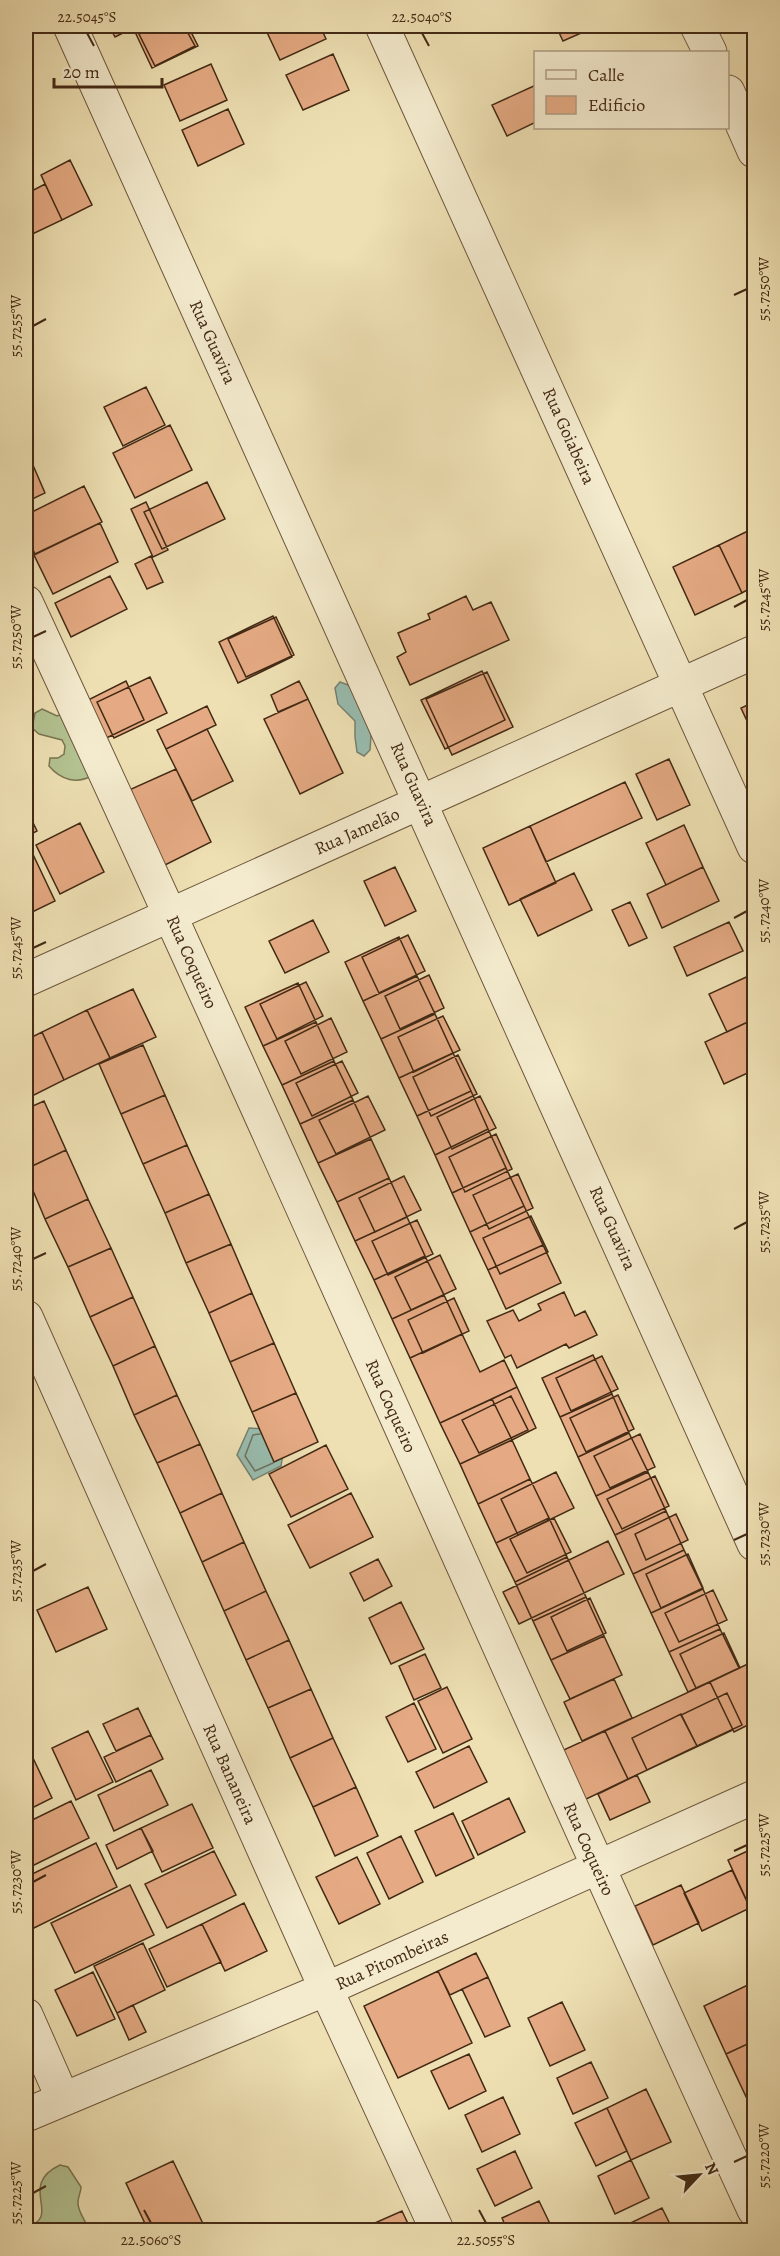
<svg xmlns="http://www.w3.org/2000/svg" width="780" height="2256" font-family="Alegreya,serif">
<rect width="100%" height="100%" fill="#eee0b3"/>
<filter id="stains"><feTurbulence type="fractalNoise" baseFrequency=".00333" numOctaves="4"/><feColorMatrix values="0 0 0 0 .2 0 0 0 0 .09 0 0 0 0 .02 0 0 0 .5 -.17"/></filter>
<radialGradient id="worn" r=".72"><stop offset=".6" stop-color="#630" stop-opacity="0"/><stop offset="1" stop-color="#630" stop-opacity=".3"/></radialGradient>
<path fill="#b3c391" stroke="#7a7652" stroke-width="1.5" d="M42 709 57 716 64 713 93 775C77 785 61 780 49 766L50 758H58L64 754 65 746 62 740 39 734 32 728 35 713Z
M60 2165 68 2167 81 2187C81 2192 78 2197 78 2202 77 2211 86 2221 89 2230H26V2227C64 2217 16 2186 60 2165Z"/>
<path fill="#99bdb0" stroke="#768272" stroke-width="1.5" d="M340 682 348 685 355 691 371 735 370 750 364 756 357 752 355 737V721L338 704 335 688Z
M249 1428 280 1430 286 1435 281 1466 253 1480 237 1455Z"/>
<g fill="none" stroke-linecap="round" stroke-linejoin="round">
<path stroke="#6e7362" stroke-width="1.5" d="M260 1434 253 1435 245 1456 255 1471 273 1463"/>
</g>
<path fill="#e5aa83" stroke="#422914" stroke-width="1.5" d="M109 26H137L115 37Z
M150 26H188L198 46 152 68 135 32Z
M156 26H184L195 46 155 66 139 34Z
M264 26H320L326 39 280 60Z
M556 26H597L563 41Z
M333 54 349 90 303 110 286 75Z
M211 64 227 100 180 121 164 85Z
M536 85V122L507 136 492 105Z
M228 109 244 144 198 166 182 130Z
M70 160 92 205 62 220 41 175Z
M45 184 62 220 26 237V194Z
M146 387 165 425 123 446 104 407Z
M170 425 192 470 135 498 113 453Z
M26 449 45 493 26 502Z
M207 482 225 519 162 549 144 512Z
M84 486 102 522 35 554 26 535V515Z
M146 502 168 550 153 557 131 509Z
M100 523 118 562 53 594 34 555Z
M754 528V586L742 593 719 545Z
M719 545 742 593 695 615 673 567Z
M151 556 163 582 147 589 135 564Z
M110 576 127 609 71 637 55 603Z
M466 596 473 610 491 602 509 640 410 685 397 657 406 652 398 633 430 619 428 614Z
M273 616 292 657 238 683 219 642Z
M276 617 294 655 246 677 228 639Z
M482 671 505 720 445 749 421 700Z
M487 672 513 727 452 755 426 699Z
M150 677 167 713 114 738 97 702Z
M126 681 144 720 96 743 78 705Z
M299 681 308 699 278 712 271 695Z
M308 699 343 773 300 794 264 719Z
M754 702V736L741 708Z
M207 706 216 725 166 749 157 730Z
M207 729 233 781 192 801 166 749Z
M669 759 690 805 657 820 636 774Z
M176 769 211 842 165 865 129 790Z
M625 782 642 818 546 862 530 826Z
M26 808 37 831 26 837Z
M80 823 104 872 60 894 36 845Z
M684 825 703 867 666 885 646 843Z
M530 826 556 883 509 905 483 848Z
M29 846 55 901 26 915V847Z
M395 867 416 911 385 926 364 881Z
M703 867 719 901 662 928 647 894Z
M574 873 592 910 538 936 520 899Z
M630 902 647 938 629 946 612 910Z
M313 920 329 952 285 973 269 941Z
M729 922 743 951 687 976 674 947Z
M408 935 425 971 379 993 362 957Z
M399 937 417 976 363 1001 345 962Z
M753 974 754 1019 727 1032 709 994Z
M429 975 444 1008 400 1029 385 996Z
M417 976 435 1014 381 1039 363 1001Z
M306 982 323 1016 277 1039 260 1004Z
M298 983 316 1022 263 1046 245 1007Z
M133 989 156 1037 110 1058 87 1010Z
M87 1010 110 1058 64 1080 42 1032Z
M435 1014 453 1053 399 1078 381 1039Z
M443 1016 460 1050 414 1072 398 1037Z
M331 1018 347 1052 301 1074 285 1041Z
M754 1019V1070L724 1084 705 1042Z
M316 1022 334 1061 282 1085 263 1046Z
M42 1032 64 1080 26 1099V1040Z
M143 1045 165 1095 121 1114 99 1064Z
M453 1053 471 1091 417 1116 399 1078Z
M458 1055 477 1094 431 1116 413 1077Z
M334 1061 353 1100 300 1124 282 1085Z
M342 1061 358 1093 312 1116 296 1083Z
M471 1091 488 1129 435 1155 417 1116Z
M165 1095 187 1145 143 1164 121 1114Z
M368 1096 385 1130 336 1154 319 1120Z
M480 1096 496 1128 452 1149 437 1117Z
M353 1100 371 1139 318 1163 300 1124Z
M44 1101 66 1150 26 1169V1109Z
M488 1129 506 1168 452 1193 435 1155Z
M496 1134 512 1169 465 1192 449 1157Z
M371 1139 389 1178 337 1202 318 1163Z
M187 1145 209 1194 165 1213 143 1164Z
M66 1150 88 1199 45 1219 26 1174V1169Z
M506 1168 524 1206 470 1232 452 1193Z
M518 1174 533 1208 489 1229 473 1195Z
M404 1176 421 1210 375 1232 359 1198Z
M389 1178 407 1217 355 1241 337 1202Z
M209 1194 231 1244 186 1263 165 1213Z
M88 1199 111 1248 68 1267 45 1219Z
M524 1206 543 1245 488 1270 470 1232Z
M531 1216 548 1252 500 1274 483 1238Z
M407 1217 425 1256 374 1280 355 1241Z
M417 1220 433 1254 388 1275 372 1241Z
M231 1244 252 1293 209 1313 186 1263Z
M543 1245 561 1283 506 1309 488 1270Z
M111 1248 133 1297 90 1317 68 1267Z
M440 1255 456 1289 411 1310 395 1277Z
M425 1256 444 1295 392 1319 374 1280Z
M564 1292 575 1316 585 1311 597 1335 569 1348 566 1344 517 1368 511 1355 505 1358 487 1321 513 1310 519 1321 541 1310 538 1304Z
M252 1293 274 1343 230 1362 209 1313Z
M444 1295 462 1334 410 1358 392 1319Z
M133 1297 155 1346 113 1366 90 1317Z
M454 1298 469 1331 423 1353 408 1320Z
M462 1334 480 1372 504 1360 517 1387 440 1423 410 1358Z
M274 1343 296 1393 252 1412 230 1362Z
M155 1346 177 1395 134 1415 113 1366Z
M593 1355 612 1394 560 1417 542 1378Z
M602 1356 618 1389 571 1411 556 1378Z
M517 1387 536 1428 512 1440 492 1399Z
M296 1393 318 1442 274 1462 252 1412Z
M612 1394 629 1433 578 1457 560 1417Z
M177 1395 200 1444 157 1463 134 1415Z
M618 1395 634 1429 586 1452 570 1418Z
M511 1396 528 1430 479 1453 462 1420Z
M492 1399 512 1440 460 1464 440 1423Z
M629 1433 648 1472 596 1496 578 1457Z
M640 1434 655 1467 610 1488 594 1456Z
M512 1440 530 1479 478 1504 460 1464Z
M200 1444 222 1493 180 1513 157 1463Z
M326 1445 348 1489 291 1517 269 1474Z
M556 1472 574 1508 518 1535 501 1499Z
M648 1472 666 1511 615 1535 596 1496Z
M655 1476 669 1506 622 1529 607 1499Z
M530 1479 549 1518 496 1543 478 1504Z
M222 1493 244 1542 202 1562 180 1513Z
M351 1493 373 1537 310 1568 288 1525Z
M666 1511 684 1550 633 1574 615 1535Z
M676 1514 688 1540 646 1560 635 1534Z
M549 1518 567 1557 515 1582 496 1543Z
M554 1518 571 1552 527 1573 510 1539Z
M608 1541 624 1574 519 1624 503 1592Z
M244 1542 266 1591 224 1611 202 1562Z
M684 1550 703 1589 651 1613 633 1574Z
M688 1554 703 1588 661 1608 646 1574Z
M567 1557 586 1597 533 1621 515 1582Z
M378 1559 392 1586 364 1601 350 1573Z
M88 1587 107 1629 56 1652 37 1610Z
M703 1589 720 1629 669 1652 651 1613Z
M713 1590 727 1620 679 1642 665 1613Z
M266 1591 289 1640 246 1660 224 1611Z
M586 1597 604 1636 551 1660 533 1621Z
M590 1598 606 1633 567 1651 551 1617Z
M401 1602 424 1649 391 1664 369 1618Z
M720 1629 739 1668 688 1692 669 1652Z
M724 1633 740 1668 696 1688 680 1654Z
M604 1636 622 1675 570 1699 551 1660Z
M289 1640 311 1689 268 1708 246 1660Z
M425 1654 441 1688 414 1700 399 1666Z
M754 1661V1722L734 1732 710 1682Z
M614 1679 632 1718 582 1741 564 1702Z
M710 1682 733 1730 628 1779 605 1731Z
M447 1687 472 1739 443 1753 418 1701Z
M311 1689 333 1738 290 1758 268 1708Z
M727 1693 742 1725 697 1746 681 1715Z
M414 1703 436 1749 408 1762 386 1717Z
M138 1708 151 1735 116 1751 103 1724Z
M681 1714 697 1746 647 1770 632 1738Z
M88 1731 113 1782 76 1800 52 1748Z
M605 1731 628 1779 580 1802 557 1753Z
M151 1735 163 1759 116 1782 104 1757Z
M333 1738 356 1787 313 1807 290 1758Z
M469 1746 487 1782 434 1808 416 1772Z
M33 1758 52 1798 26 1811V1762Z
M151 1770 168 1805 114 1831 98 1795Z
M637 1775 650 1802 610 1820 598 1794Z
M356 1787 378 1836 335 1856 313 1807Z
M509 1798 525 1832 478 1855 462 1821Z
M71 1801 89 1838 26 1869V1823Z
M192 1804 213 1848 162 1872 141 1828Z
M453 1813 474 1858 436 1876 415 1831Z
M141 1828 153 1851 117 1869 106 1845Z
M401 1836 423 1882 389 1899 367 1853Z
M96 1843 117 1887 34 1928 26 1910V1877Z
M754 1848V1895L746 1899 728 1860Z
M214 1851 236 1895 167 1928 145 1884Z
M357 1857 380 1904 339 1924 316 1877Z
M732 1870 750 1908 702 1931 684 1893Z
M130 1885 154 1935 75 1973 51 1923Z
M681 1885 699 1923 653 1945 635 1906Z
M244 1903 267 1951 225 1971 202 1924Z
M202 1924 221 1962 167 1987 149 1949Z
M143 1943 165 1990 117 2013 94 1966Z
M476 1953 488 1977 450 1995 438 1971Z
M438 1971 472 2043 398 2078 364 2006Z
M93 1972 115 2019 77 2036 55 1990Z
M488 1977 510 2026 485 2037 462 1989Z
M754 1982V2041L726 2054 704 2006Z
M562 2002 585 2050 550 2066 528 2018Z
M133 2005 146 2032 129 2040 117 2013Z
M754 2041V2101L749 2103 726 2054Z
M469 2054 486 2091 449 2109 431 2071Z
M591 2062 608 2098 573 2114 557 2078Z
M646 2089 671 2142 631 2160 607 2108Z
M503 2097 520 2134 482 2152 465 2115Z
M607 2108 627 2151 596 2166 575 2123Z
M515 2151 532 2188 495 2206 477 2169Z
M631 2160 649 2198 615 2214 598 2176Z
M173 2161 206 2230H148L126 2183Z
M539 2201 553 2230H507L502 2218Z
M662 2208 673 2230H626L624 2226Z
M402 2211 411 2230H359Z"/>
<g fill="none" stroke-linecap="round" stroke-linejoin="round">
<g stroke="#6d573c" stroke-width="35">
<path id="minor" d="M70 26 754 1544
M382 26 754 847
M697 26 710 52
M728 92 754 151
M26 602C274 1135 509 1675 754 2210
M26 980 754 652
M26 1317 326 1989 437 2230
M26 2015 63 2099
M26 2115 326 1989 754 1797"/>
</g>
<use href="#minor" stroke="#f4ebce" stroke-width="33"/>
</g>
<path fill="none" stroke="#422914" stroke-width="2" d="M87 33 94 46M422 33 429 46M734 295 747 289M33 326 46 319M734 607 747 600M33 637 46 631M734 918 747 911M33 948 46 942M734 1229 747 1222M33 1259 46 1253M734 1540 747 1534M33 1571 46 1564M734 1851 747 1845M33 1882 46 1875M734 2162 747 2156M33 2193 46 2186M144 2210 151 2223M479 2210 486 2223"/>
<g text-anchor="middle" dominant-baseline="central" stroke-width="4.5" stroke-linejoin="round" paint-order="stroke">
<g font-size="18" fill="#422914" stroke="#f4ebce">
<text transform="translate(213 342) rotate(66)">Rua Guavira</text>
<text transform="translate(569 436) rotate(66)">Rua Goiabeira</text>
<text transform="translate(414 784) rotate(66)">Rua Guavira</text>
<text transform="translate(357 831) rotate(-24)">Rua Jamelão</text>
<text transform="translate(192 962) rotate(66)">Rua Coqueiro</text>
<text transform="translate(613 1228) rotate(66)">Rua Guavira</text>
<text transform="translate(391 1406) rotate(66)">Rua Coqueiro</text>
<text transform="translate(230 1774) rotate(66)">Rua Bananeira</text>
<text transform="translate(589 1849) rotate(66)">Rua Coqueiro</text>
<text transform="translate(392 1960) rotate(-24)">Rua Pitombeiras</text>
</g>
</g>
<rect width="780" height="2256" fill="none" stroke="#eee0b3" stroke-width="66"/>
<rect x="534" y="51" width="195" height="78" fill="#f4ebce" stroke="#ad9d84" stroke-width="1.5"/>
<rect x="546" y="70" width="30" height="9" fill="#f4ebce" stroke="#ad9d84" stroke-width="1.5"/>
<text x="588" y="81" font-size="18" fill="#422914">Calle</text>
<rect x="546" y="96" width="30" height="18" fill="#e5aa83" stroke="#ad9d84" stroke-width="1.5"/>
<text x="588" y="111" font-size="18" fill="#422914">Edificio</text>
<g transform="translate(699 2175) rotate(64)" stroke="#f4ebce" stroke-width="4.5" paint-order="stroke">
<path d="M0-4.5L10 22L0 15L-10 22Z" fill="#422914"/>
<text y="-9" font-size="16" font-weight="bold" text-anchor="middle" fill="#422914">N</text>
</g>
<path d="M54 78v9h108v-9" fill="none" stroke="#422914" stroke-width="3"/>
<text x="63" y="78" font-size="18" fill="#422914" stroke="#f4ebce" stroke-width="4.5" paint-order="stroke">20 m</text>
<rect x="33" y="33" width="714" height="2190" fill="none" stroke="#422914" stroke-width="2"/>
<g font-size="15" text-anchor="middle" fill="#422914">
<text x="87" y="22">22.5045°S</text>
<text x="422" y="22">22.5040°S</text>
<text transform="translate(764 289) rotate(-90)" y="5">55.7250°W</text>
<text transform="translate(16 326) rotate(-90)" y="5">55.7255°W</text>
<text transform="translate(764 600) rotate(-90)" y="5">55.7245°W</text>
<text transform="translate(16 637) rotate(-90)" y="5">55.7250°W</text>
<text transform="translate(764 911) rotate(-90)" y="5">55.7240°W</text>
<text transform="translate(16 948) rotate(-90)" y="5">55.7245°W</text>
<text transform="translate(764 1222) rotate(-90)" y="5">55.7235°W</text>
<text transform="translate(16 1259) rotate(-90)" y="5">55.7240°W</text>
<text transform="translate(764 1534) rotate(-90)" y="5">55.7230°W</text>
<text transform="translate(16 1571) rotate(-90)" y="5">55.7235°W</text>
<text transform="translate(764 1845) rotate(-90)" y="5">55.7225°W</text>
<text transform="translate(16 1882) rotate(-90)" y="5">55.7230°W</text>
<text transform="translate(764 2156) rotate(-90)" y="5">55.7220°W</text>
<text transform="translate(16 2193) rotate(-90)" y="5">55.7225°W</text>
<text x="151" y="2245">22.5060°S</text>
<text x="486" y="2245">22.5055°S</text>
</g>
<rect width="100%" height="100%" filter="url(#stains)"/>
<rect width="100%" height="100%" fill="url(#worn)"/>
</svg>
